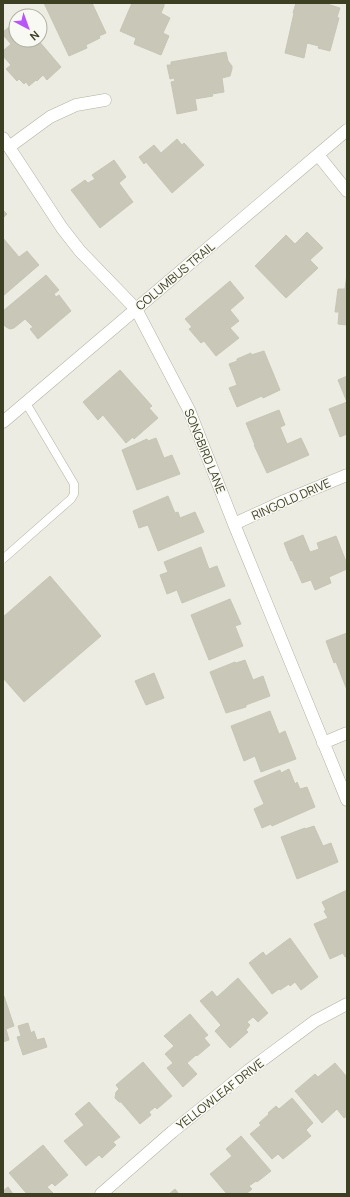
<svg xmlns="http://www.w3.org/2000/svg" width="350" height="1197" font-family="Manrope,sans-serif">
<rect width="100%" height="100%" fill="#edece3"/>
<path fill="#c8c7b8" stroke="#c7c6b5" d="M44 3H92L106 33 99 36 100 38 86 45 87 48 69 56Z
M132 3H164V6L161 13 170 18 163 33 169 36 161 55 134 44 136 38 120 31Z
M296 3H324L340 8 337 17 339 18 330 51 318 48 319 46 307 43 304 58 285 53 294 13H293Z
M16 21V40H38L61 67 47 80 43 75 37 81 36 80 29 86 26 82 24 84 19 79 17 81 6 69 11 65 3 56V51L11 44 3 35V32Z
M226 52 228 61 232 66V69L230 76 222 78 224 92 212 94 213 96 195 99 197 110 177 114 171 82 175 81 174 78 170 79 167 65H171V62Z
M177 139 182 145 184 143 204 165 172 193 146 162 144 164 139 157 154 145 161 153Z
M114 160 126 177 119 183 133 202 100 228 71 190 85 180 88 183 95 179 92 175Z
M3 210 7 214 3 218Z
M307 232 323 248 310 260 318 268 286 298 255 266 286 235 295 244Z
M3 238 19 257 27 251 39 265 3 296Z
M347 274V325L338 324 339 312H335L338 289H345Z
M46 275 59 290 54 294 56 297 59 295 71 311 38 339 30 329 33 327 25 319 14 328 10 329 6 327 4 325 3 311Z
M230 281 244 298 230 310 239 321 230 328 239 338 216 356 204 341 201 343 189 329 192 327 185 319Z
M264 351 280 390 263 398 262 396 237 407 229 388 237 385 229 364 237 361V359L251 353V355Z
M120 370 152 406 149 408 158 418 134 439 133 437 126 443 103 415 98 420 83 402Z
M347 376V434L340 437 329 409 347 402 338 380Z
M279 410 285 425 280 427 287 444 301 438 309 455 267 473 254 445H255L246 423Z
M156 438 164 458 172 455 180 474 137 490 122 450 147 439 148 441Z
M168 496 175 513 178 512 180 518 195 512 204 532 158 551 148 525 139 528 133 511Z
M303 535 310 552 319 549 317 543 336 536 347 564V569L329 577 331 583 315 590 311 580 302 583 292 560 291 561 284 543Z
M201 547 209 569 217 566 225 586 182 603 177 590 167 594 160 575 168 572 164 562Z
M50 576 101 636 24 702 3 678V617Z
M230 599 241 624 235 626 243 646 209 660 191 615Z
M347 633V690L336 662 334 663 326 641Z
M245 660 253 680 263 676 270 696 246 705V707L226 713 210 672 235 662 236 663Z
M154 673 164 698 146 705 135 681Z
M270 711 279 734 285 731 296 759 261 772 255 756 244 761 231 726Z
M289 769 295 784 297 782 300 789 307 787 315 807 272 826 271 824 262 828 254 809 264 804 254 781 280 770 281 773Z
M314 826 323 846 331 843 338 862 297 879 281 837 305 828V829Z
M347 890V956L345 957 343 953 330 959 314 924 328 918 324 911 326 910 322 902Z
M290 938 318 977 301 990 295 982 290 986 289 984 280 990 279 989 272 994 249 963 263 952 266 956Z
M238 978 268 1013 258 1022 253 1017 247 1022 250 1025 246 1030 248 1032 230 1048 215 1031 221 1025 200 1001 212 991 217 997Z
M3 996H4L14 1026 6 1029 9 1040 3 1042Z
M190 1014 208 1035 204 1038 210 1045 197 1056 196 1055 187 1063 197 1074 183 1087 167 1068 173 1063 165 1054 174 1046 164 1036Z
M28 1023 31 1033 34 1031 37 1040 44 1038 47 1047 23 1055 17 1037 21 1036 18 1026Z
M143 1062 172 1096 157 1109 155 1107 149 1112 151 1115 140 1124 121 1102H119L115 1098 116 1092 119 1089 116 1085Z
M335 1063 347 1077V1116L344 1118 337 1109 322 1123 295 1091 315 1074 318 1077Z
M292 1098 313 1123 306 1130 311 1136 283 1159 278 1154 272 1159 250 1134 261 1125 259 1123 269 1114 268 1113 276 1106 279 1109Z
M89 1102 120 1137 113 1142 116 1145 102 1158 99 1155 86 1166 64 1141 84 1125 75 1114Z
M241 1136 271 1171 257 1182 256 1181 249 1186 252 1189 246 1194H227L210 1174 232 1156 226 1149Z
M43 1145 68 1175 55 1186 52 1183 47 1187 54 1194H27L9 1173Z
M8 1187 13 1194H3V1191Z
M175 1189 179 1194H169Z"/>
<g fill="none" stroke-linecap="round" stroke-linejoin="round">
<g stroke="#b1b1a1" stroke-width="9">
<path id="service" d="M3 559 71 499 74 494V484L26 403"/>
</g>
<g stroke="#b1b1a1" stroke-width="13">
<path id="minor" d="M3 138 62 228 80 251 136 309 189 410 234 524 347 800
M9 147 50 117 76 105 105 100
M318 155 347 191
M234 524 284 501 347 475
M323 743 347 733
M101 1194 172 1132 249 1070 315 1021 347 1004"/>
</g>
<g stroke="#b1b1a1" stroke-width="13">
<path id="tertiary" d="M3 422 347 130"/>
</g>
<use href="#service" stroke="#fff" stroke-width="8"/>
<use href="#minor" stroke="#fff" stroke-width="12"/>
<use href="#tertiary" stroke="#fff" stroke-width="12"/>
</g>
<g text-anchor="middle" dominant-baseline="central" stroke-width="3" stroke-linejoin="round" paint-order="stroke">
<g font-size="12" fill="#3d3f22" stroke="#f9f9f4">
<text transform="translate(175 276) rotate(-40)">COLUMBUS TRAIL</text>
<text transform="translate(205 451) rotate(68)">SONGBIRD LANE</text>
<text transform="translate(291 499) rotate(-24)">RINGOLD DRIVE</text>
<text transform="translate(220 1094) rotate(-38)">YELLOWLEAF DRIVE</text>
</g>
</g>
<rect width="350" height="1197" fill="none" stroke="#3d3f22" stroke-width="8"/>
<g transform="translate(28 28) rotate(139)"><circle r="19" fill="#f9f9f4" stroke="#aeafa0"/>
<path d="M0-3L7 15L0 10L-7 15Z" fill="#b857f7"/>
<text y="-6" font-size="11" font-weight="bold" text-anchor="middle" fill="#3d3f22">N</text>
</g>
</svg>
